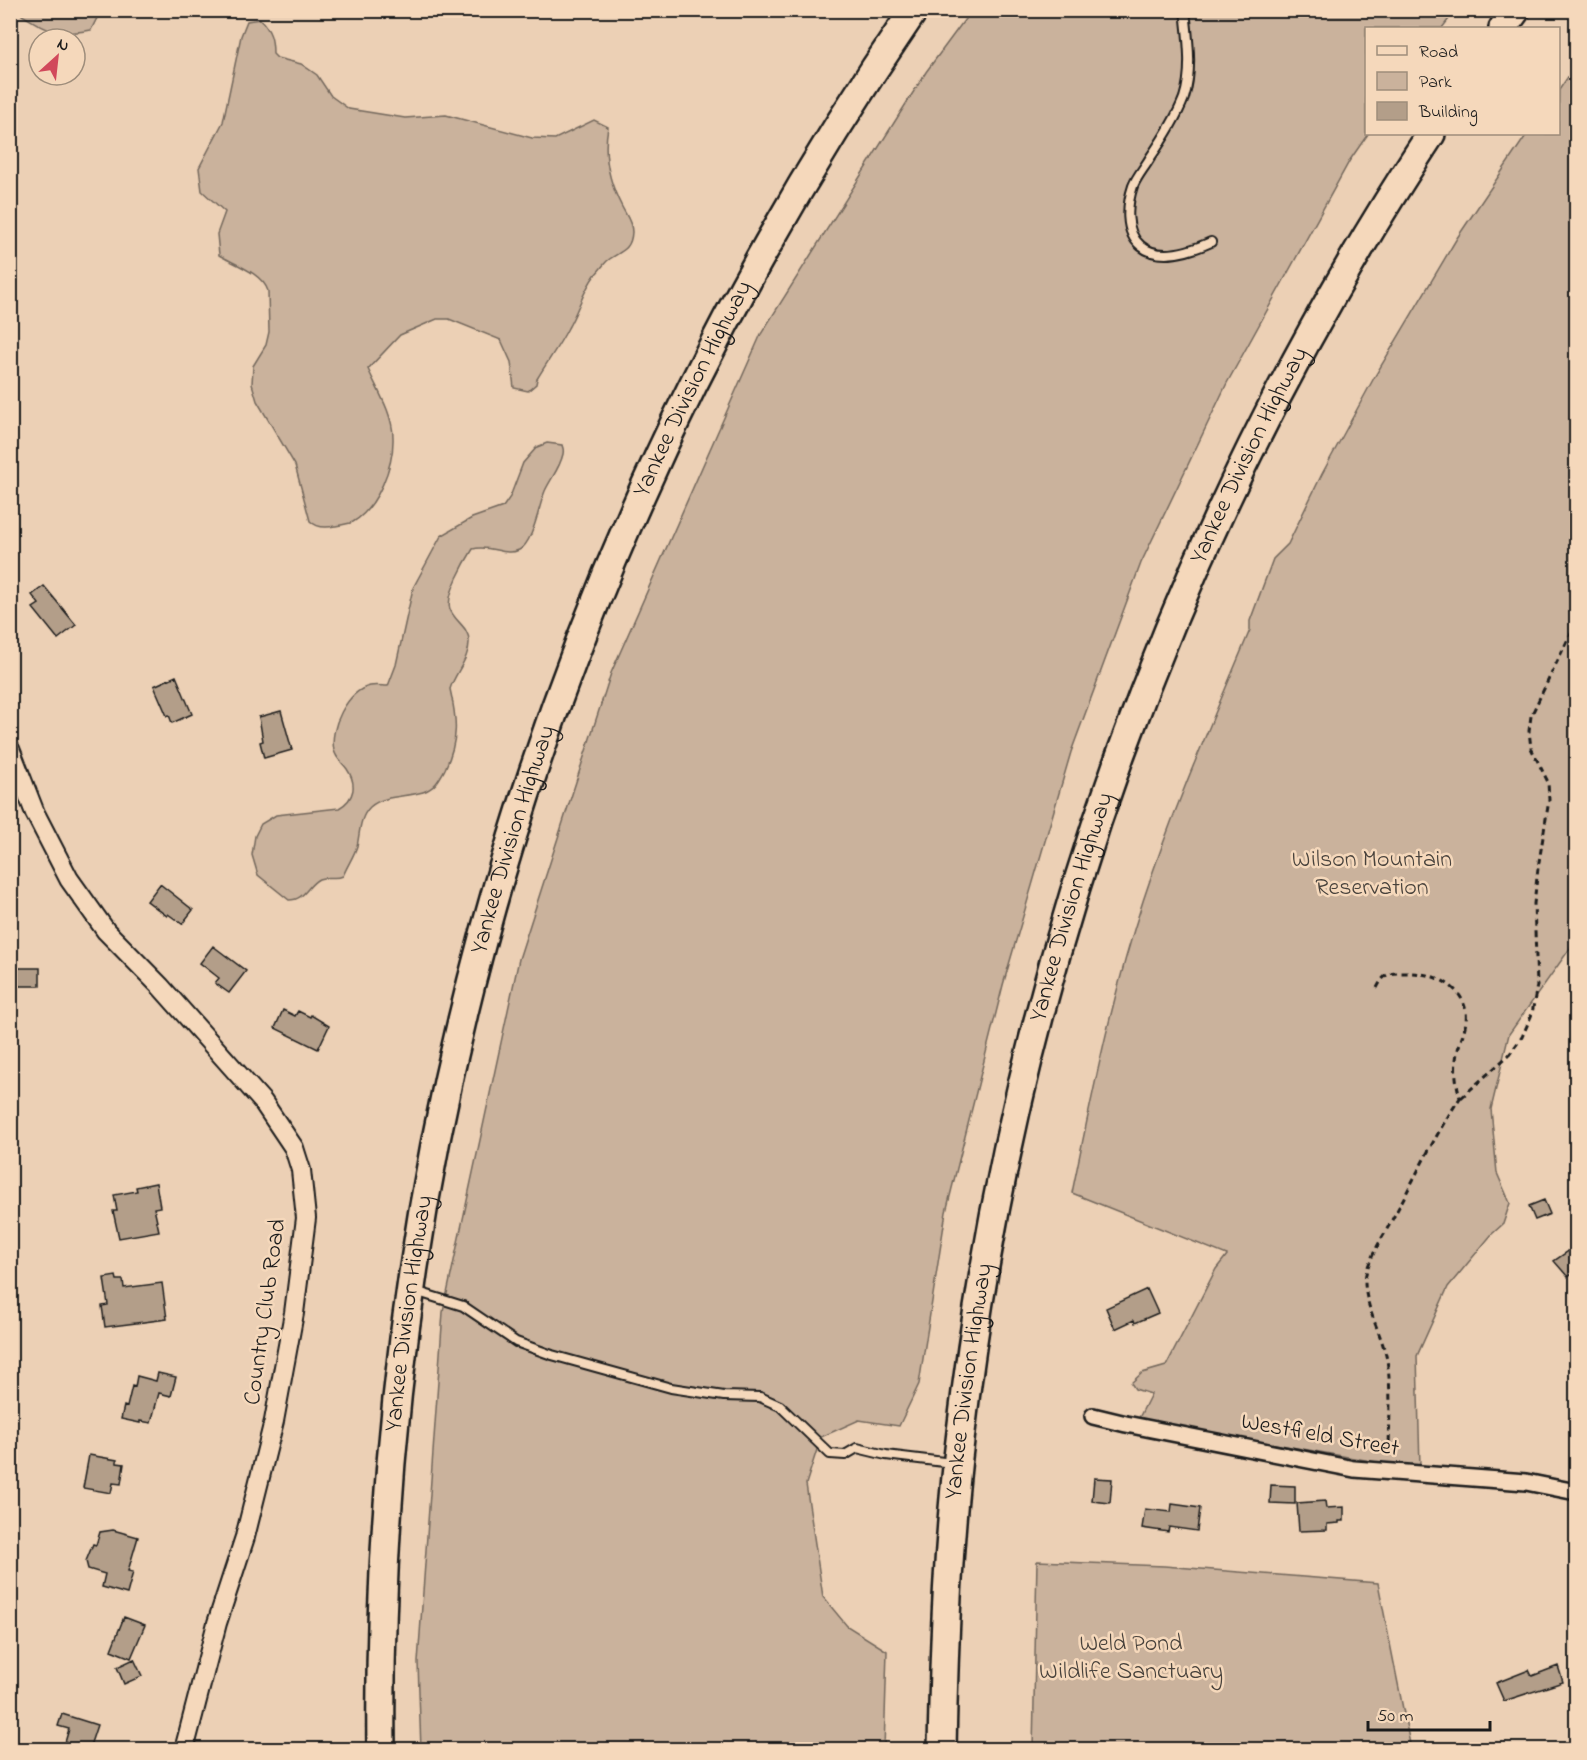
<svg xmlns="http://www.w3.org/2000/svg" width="1587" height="1760" font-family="'Indie Flower',sans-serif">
<rect width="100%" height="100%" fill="#ecd0b5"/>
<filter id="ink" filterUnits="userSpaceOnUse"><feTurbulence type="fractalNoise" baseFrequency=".0167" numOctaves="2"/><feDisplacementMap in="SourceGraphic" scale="12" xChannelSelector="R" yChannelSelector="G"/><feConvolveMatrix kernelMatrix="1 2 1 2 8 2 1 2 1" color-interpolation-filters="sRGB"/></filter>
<g filter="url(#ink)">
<path fill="#cab29c" stroke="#73675c" stroke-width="1.5" d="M19 11H95L98 16 91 30C56 36 52 33 22 15Z
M971 11H1455L1442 28H1366V134H1368L1350 160 1227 383 1141 563 1071 752 1003 985 946 1212 919 1384 899 1426 859 1420 821 1437 806 1484 823 1597 847 1626 887 1651 884 1749 421 1750 418 1662 443 1312 519 959 611 673 761 334 926 72Z
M260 19C271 31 273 39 273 54L277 58 301 64 317 75 331 96 349 109 405 118 446 115 532 138 555 139 594 120 608 127C603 154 609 182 622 207 626 215 632 222 632 232 631 252 619 251 607 261 603 265 599 271 595 275 583 291 578 311 568 328 559 346 547 362 537 379L536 384 528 391 514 388 511 362 501 340 449 319H437L400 335 368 369C377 389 393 414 393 437 394 465 378 507 353 522 348 524 341 525 335 526 326 528 317 528 310 521L295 465 257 401 252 384 253 366 266 345 269 332 268 291C262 273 234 264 219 255L217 234 225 212 202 191 199 168 223 122 241 36 247 21Z
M1576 65V940L1509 1034 1491 1109 1497 1173 1510 1203 1503 1224 1492 1234 1448 1287 1417 1356 1420 1467 1382 1463 1138 1420 1151 1394 1135 1389 1131 1383 1142 1373 1166 1366 1216 1269 1227 1255 1072 1193C1092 1095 1112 996 1143 901 1173 809 1213 719 1250 630V621L1273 559 1288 544 1322 474 1375 376 1457 238 1527 134H1558L1559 90Z
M547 443 562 445C563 449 564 449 563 454 560 468 551 478 545 491 539 505 533 544 519 550 505 557 490 544 473 549 466 560 445 596 450 609 454 621 469 627 469 641 470 658 455 673 450 689 457 720 459 739 445 769 439 780 435 788 423 792 407 797 383 795 370 807 359 818 360 833 357 846 354 856 347 866 343 876 335 880 328 875 319 879 307 885 305 900 289 900L258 875 252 855 255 836 261 824 276 815 339 808C355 799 357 784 347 769 342 762 336 759 334 750 329 729 347 691 370 686 375 685 383 686 388 686L396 665 413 588 441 536 472 518 503 507 510 497 523 463 537 447Z
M1037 1561 1164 1566 1378 1583 1411 1749H1033Z"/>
<path fill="#b39e89" stroke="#1c1c1c" stroke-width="1.5" d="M44 586 76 625 58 639 33 608 39 604 32 595Z
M176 676 192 714 172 723 169 715 167 716 154 686Z
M281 711 292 750 264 758 260 742 263 741 259 717Z
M160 884 193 910 182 924 168 914 167 916 147 901Z
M213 946 246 971 229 993 215 983 219 978 200 963Z
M10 968H40V986H10Z
M283 1010 295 1016 298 1011 310 1017 311 1015 329 1026 318 1049 275 1028Z
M156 1183 160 1207 154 1208 159 1231 119 1238 113 1211H117L114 1195 137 1191 136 1187Z
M1544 1200 1550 1214 1535 1220 1529 1206Z
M1576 1246V1271L1568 1277 1554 1261Z
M116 1276 117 1280H123L124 1288 162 1283 167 1319 105 1327 102 1306 108 1305 104 1278Z
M1147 1289 1158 1313 1135 1323 1134 1320 1115 1329 1106 1308Z
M158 1373 176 1377 171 1396 159 1393 151 1423 140 1421V1423L121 1419 124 1406 127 1407 132 1386 135 1387 137 1376 156 1381Z
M89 1455 117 1460V1463L124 1464 121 1484 113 1483 111 1493 83 1488Z
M1094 1478 1112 1479 1110 1503 1092 1501Z
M1271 1485 1295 1486V1504L1270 1503Z
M1325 1501 1326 1508 1344 1507V1521H1339V1523L1327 1524V1530L1299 1531 1297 1503Z
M1172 1504 1200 1508 1197 1531 1169 1527 1168 1532 1142 1528 1145 1509 1171 1512Z
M113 1530 138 1537 128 1571 133 1572 127 1594 102 1587 105 1574 88 1569 86 1561 93 1544 96 1545 100 1532Z
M124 1617 145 1625 131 1658 111 1650Z
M134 1659 142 1676 124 1684 117 1667Z
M1558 1666 1563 1682 1504 1701 1496 1683 1529 1670 1532 1676Z
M62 1714 97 1725 89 1749H63L69 1729 58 1726Z"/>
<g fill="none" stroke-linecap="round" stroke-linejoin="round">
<g stroke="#1c1c1c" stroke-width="12">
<path id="service" d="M1185 10C1188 39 1193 70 1184 98 1176 119 1163 139 1150 158 1145 167 1137 176 1133 186 1127 204 1124 232 1141 246 1160 262 1191 251 1211 242
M415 1291 463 1306 516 1342 552 1355 671 1388 724 1396 760 1397 780 1406 830 1454 845 1455 857 1448 886 1455 952 1463"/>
</g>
<g stroke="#1c1c1c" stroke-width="20">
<path id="minor" d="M1093 1416 1126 1424 1354 1469 1526 1482 1576 1492"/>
</g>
<g stroke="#1c1c1c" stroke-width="22">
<path id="tertiary" d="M10 749 35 813 69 879 106 931 160 986 263 1102 294 1148 301 1170 306 1218 294 1313 274 1421 245 1537 217 1623 184 1750"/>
</g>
<g stroke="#1c1c1c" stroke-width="32">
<g id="motorway">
<path d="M1503 28 1516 10"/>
<path id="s1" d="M381 1750C373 1124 560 525 914 10"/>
<path id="s2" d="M942 1750C944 1643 948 1537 961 1432 1015 969 1175 523 1431 134"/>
</g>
</g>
<path stroke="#1c1c1c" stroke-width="3" stroke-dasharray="6 4.5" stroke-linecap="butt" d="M1377 988C1385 972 1389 973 1406 973 1431 972 1462 984 1466 1012 1468 1025 1460 1041 1457 1053 1454 1069 1456 1083 1460 1098 1434 1136 1415 1178 1393 1218 1384 1236 1366 1261 1365 1281 1365 1308 1382 1334 1387 1360 1392 1391 1389 1425 1389 1456
M1461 1098 1509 1055 1522 1037 1532 1014 1537 985 1534 904 1538 868 1549 800 1548 782 1531 748 1529 731 1531 716 1568 639 1576 625"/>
<use href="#service" stroke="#f5d8bb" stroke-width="8"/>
<use href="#minor" stroke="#f5d8bb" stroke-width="15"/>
<use href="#tertiary" stroke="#f5d8bb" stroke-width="18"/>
<use href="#motorway" stroke="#f5d8bb" stroke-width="27"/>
</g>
</g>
<g text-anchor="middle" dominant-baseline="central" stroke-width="5" stroke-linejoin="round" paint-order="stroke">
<g font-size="24" fill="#1c1c1c" stroke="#f5d8bb">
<text stroke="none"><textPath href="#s1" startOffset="1410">Yankee Division Highway</textPath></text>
<text stroke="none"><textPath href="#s2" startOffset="1342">Yankee Division Highway</textPath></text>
<text stroke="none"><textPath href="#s1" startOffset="924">Yankee Division Highway</textPath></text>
<text stroke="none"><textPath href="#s2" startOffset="856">Yankee Division Highway</textPath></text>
<text transform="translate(266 1312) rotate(-82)">Country Club Road</text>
<text stroke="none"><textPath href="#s1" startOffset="438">Yankee Division Highway</textPath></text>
<text stroke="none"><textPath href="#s2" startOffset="370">Yankee Division Highway</textPath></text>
<text transform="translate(1320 1436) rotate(10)">Westfield Street</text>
</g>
<g font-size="24" fill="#48423c" stroke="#f5d8bb">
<text x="1372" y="860">Wilson Mountain<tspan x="1372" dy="28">Reservation</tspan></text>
<text x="1131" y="1644">Weld Pond<tspan x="1131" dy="28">Wildlife Sanctuary</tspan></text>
</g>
</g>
<rect width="1587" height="1760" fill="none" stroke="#f5d8bb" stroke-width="36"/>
<rect x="18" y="18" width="1551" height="1724" fill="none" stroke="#1c1c1c" stroke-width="2" filter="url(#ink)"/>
<rect x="1365" y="27" width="195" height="108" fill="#f5d8bb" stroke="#9e8d7b" stroke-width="1.5"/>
<rect x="1377" y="46" width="30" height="9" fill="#f5d8bb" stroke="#9e8d7b" stroke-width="1.5"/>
<text x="1419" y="57" font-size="18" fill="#1c1c1c">Road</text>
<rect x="1377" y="72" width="30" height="18" fill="#cab29c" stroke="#9e8d7b" stroke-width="1.5"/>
<text x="1419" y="87" font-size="18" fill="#1c1c1c">Park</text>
<rect x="1377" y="102" width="30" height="18" fill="#b39e89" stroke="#9e8d7b" stroke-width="1.5"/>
<text x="1419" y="117" font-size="18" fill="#1c1c1c">Building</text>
<g transform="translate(57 57) rotate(27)"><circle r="28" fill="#f5d8bb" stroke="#9e8d7b" stroke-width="1.5"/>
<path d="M0-4.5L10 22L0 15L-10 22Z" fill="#d1495b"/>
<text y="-9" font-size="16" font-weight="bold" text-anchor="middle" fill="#1c1c1c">N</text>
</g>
<path d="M1368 1721v9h122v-9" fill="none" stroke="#1c1c1c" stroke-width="3"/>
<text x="1377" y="1721" font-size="18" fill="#1c1c1c" stroke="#f5d8bb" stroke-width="4.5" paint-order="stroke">50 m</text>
</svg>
